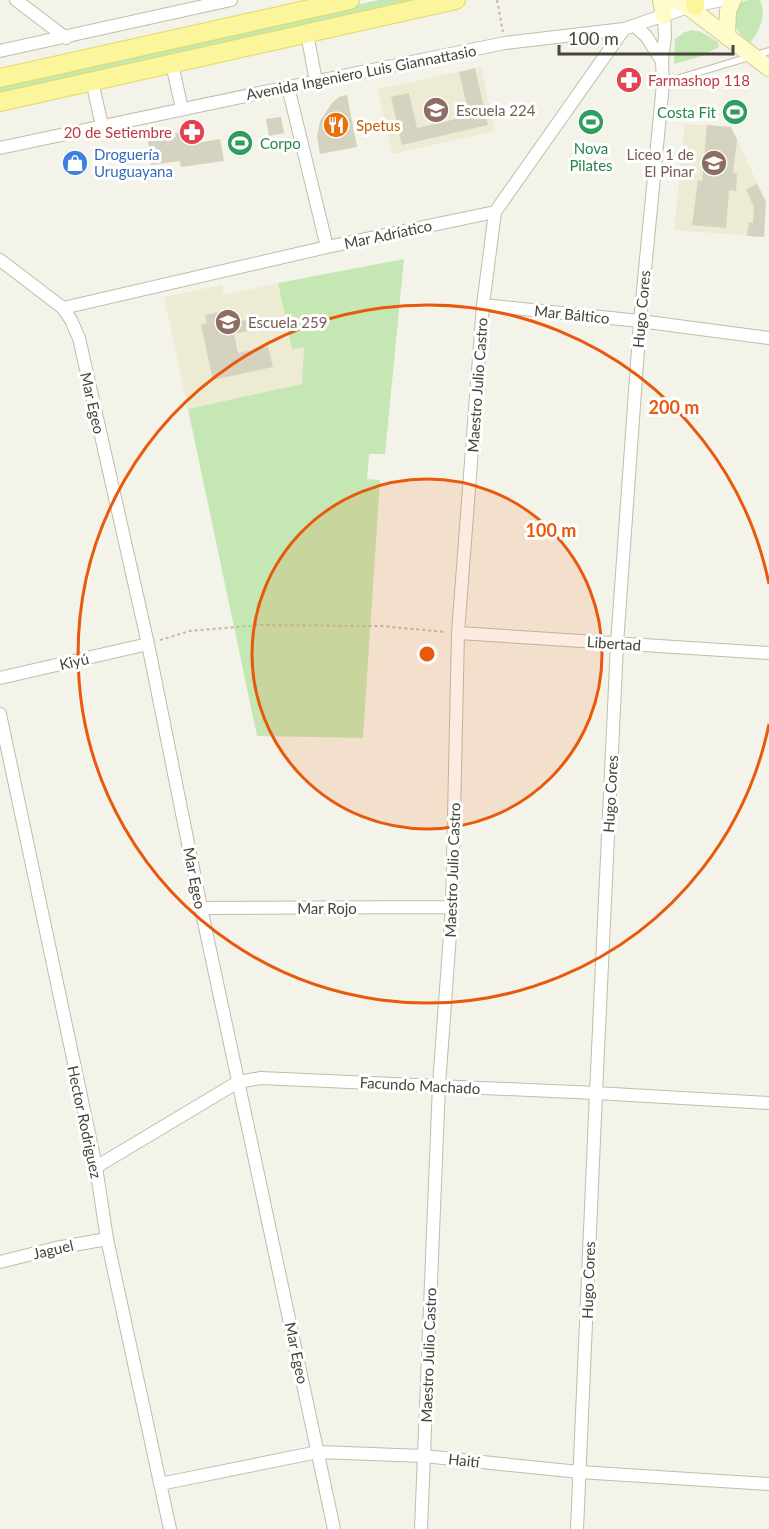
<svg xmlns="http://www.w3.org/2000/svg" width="769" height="1529" font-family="Lato,sans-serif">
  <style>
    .education { fill: #edebd3 }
    .green { fill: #c4e7b3 }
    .building { fill: #d5d2bf }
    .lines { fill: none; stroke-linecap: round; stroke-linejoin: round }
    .lane-casing { stroke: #bfbdac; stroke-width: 8 }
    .street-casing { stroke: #bfbdac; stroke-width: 14 }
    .secondary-casing { stroke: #cfce98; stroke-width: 18 }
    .primary-casing { stroke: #e0d86b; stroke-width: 20 }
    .path { stroke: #c1bc9d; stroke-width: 2; stroke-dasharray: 3 3; stroke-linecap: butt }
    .lane { stroke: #fff; stroke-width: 6 }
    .street { stroke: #fff; stroke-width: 12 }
    .secondary { stroke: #fdfcca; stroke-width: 16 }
    .primary { stroke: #fbf69b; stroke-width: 18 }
    .ring { fill: none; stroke: #e8590c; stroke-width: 3 }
    .labels { text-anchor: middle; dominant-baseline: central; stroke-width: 6; stroke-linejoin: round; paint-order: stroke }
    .street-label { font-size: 15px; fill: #474537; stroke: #fff }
    .health-label { font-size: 15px; fill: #be3a42; stroke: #fff; text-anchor: start }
    .education-label { font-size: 15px; fill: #785e54; stroke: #fff; text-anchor: start }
    .leisure-label { font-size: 15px; fill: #27864d; stroke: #fff; text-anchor: end }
    .food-label { font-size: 15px; fill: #c56008; stroke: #fff; text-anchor: start }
    .shop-label { font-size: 15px; fill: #366cbe; stroke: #fff; text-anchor: start }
    .centre { fill: #e8590c; stroke: #fff; stroke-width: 3 }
    .ring-label { font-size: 18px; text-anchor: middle; font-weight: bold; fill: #e8590c; stroke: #fff; stroke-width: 6; stroke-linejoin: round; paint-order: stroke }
  </style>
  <rect width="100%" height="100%" fill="#f4f3e9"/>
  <!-- education -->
  <path class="education" d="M481,67L495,131L392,154L378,89Z
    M685,124L731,127L766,202L764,237L674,230Z
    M278,283L292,348L304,346L302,384L188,409L164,297L222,285L224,295Z"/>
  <!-- green -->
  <path class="green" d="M379,0H430L0,95V84Z
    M748,0H760C767,14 760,31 750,43C736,32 735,27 733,10L739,3Z
    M692,30L701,32L718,42L719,47L699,57L674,64L675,39L685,32Z
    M404,259L385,454H369L367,479L380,480L363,738L257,736L188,409L302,384L304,347L292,349L278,283Z"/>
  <!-- building -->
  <path class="building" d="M475,68L488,125L402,145L391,97L409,93L417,128L469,116L459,72Z
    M347,95L357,147L320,154L317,136L320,121L332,103L339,97Z
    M281,117L284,133L269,136L266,119Z
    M707,125L731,127L737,140L733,173L737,174L736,191L729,190L726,228L692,225L698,180L702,181Z
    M195,130L197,143L220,139L224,161L181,167L180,161L151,165L148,141L176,137L175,133Z
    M757,184L766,202L764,237L747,236L749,222L753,223L754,207L746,190Z
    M228,310L231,323L255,318L257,329L234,334L238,353L268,347L273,367L213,380L201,325L207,323L205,315Z"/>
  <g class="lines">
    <!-- lane casing -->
    <g class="lane-casing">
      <path id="lane" d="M663,83L769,51"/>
    </g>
    <!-- street casing -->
    <g class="street-casing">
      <path id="street" d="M16,0L66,38
        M635,26L646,36L662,61
        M307,34L316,81
        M0,51L231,0
        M172,64L182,109
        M92,81L102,126
        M288,87L327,247
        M0,148L288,87L505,43L624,29L688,7L722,0
        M0,260L63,308L71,320L79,338L148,644L201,908L334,1529
        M483,305L640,321L769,338
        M63,308L327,247L495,212L624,29
        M458,633L769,653
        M0,678L148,644
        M0,714L96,1167L107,1239L170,1529
        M201,908L452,907
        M96,1167L238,1082L261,1078L596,1093L769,1103
        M0,1262L56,1248L107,1239
        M160,1484L318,1452L424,1456L579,1472L769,1484
        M421,1529L439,1085L452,907L458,633L483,305L495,212
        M577,1529L596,1093L617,644L640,321L663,84L662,61L665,36L664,16"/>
    </g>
    <!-- secondary casing -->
    <g class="secondary-casing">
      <path id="secondary" d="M661,0L664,16
        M674,0L683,3L769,68
        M727,37L728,11L733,0"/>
    </g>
    <!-- primary casing -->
    <g class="primary-casing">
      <path id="primary" d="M695,6V0
        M0,78L350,0
        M0,102L456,0"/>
    </g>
    <!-- path -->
    <path class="path" d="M497,0L503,32
      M160,640L190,631L260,625L380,626L446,632"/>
    <!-- lane -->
    <use href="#lane" class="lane"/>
    <!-- street -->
    <use href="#street" class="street"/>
    <!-- secondary -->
    <use href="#secondary" class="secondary"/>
    <!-- primary -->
    <use href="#primary" class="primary"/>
  </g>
  <!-- distance rings -->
  <circle cx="427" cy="654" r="175" fill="#e8590c" fill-opacity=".12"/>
  <g class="ring">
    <circle cx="427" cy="654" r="175"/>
    <path d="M769 724A349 349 0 1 1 769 584"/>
  </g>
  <!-- icons -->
  <defs>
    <g id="pharmacy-disc" transform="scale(1.35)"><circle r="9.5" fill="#e0444e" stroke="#fff"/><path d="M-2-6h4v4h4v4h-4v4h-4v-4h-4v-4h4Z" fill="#fff"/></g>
    <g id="school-disc" transform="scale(1.35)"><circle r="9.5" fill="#8d6e63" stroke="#fff"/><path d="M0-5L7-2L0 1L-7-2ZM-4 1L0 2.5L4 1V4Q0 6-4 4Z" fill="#fff"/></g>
    <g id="stadium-disc" transform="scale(1.35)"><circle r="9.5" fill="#2e9e5b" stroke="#fff"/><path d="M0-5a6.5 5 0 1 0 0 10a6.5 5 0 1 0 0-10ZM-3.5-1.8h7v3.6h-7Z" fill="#fff"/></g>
    <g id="restaurant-disc" transform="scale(1.35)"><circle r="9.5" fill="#e8710a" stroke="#fff"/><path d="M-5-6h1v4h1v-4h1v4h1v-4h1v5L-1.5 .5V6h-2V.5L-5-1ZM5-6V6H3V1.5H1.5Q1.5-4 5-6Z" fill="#fff"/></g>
    <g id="shop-disc" transform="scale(1.35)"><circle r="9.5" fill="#3f7fe0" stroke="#fff"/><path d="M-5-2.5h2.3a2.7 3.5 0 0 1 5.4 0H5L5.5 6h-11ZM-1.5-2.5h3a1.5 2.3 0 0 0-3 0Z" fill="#fff"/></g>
  </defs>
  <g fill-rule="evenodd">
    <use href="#pharmacy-disc" x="629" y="80"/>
    <use href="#school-disc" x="436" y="110"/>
    <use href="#stadium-disc" x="735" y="112"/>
    <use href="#stadium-disc" x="591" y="122"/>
    <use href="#restaurant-disc" x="336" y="125"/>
    <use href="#pharmacy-disc" x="192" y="132"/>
    <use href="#stadium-disc" x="240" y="143"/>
    <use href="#shop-disc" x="75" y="163"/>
    <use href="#school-disc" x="714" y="163"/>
    <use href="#school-disc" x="228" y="322"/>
  </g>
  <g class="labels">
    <!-- street labels -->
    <g class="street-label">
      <text transform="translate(361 72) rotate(-11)">Avenida Ingeniero Luis Giannattasio</text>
      <text transform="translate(388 234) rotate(-12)">Mar Adríatico</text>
      <text transform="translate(641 309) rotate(-85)">Hugo Cores</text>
      <text transform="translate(572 314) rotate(6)">Mar Báltico</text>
      <text transform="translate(477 385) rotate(-86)">Maestro Julio Castro</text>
      <text transform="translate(93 403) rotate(77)">Mar Egeo</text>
      <text transform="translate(614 643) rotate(4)">Libertad</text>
      <text transform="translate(74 661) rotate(-13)">Kiyú</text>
      <text transform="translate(610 794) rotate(-87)">Hugo Cores</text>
      <text transform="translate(452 870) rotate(-88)">Maestro Julio Castro</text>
      <text transform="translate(195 878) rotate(79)">Mar Egeo</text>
      <text x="327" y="908">Mar Rojo</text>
      <text transform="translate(420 1085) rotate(3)">Facundo Machado</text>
      <text transform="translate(85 1122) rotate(78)">Hector Rodriguez</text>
      <text transform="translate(53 1249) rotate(-13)">Jaguel</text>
      <text transform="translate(588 1280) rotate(-88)">Hugo Cores</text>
      <text transform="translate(297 1353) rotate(78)">Mar Egeo</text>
      <text transform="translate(428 1355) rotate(-88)">Maestro Julio Castro</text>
      <text transform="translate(464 1460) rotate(6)">Haití</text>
    </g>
    <!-- health labels -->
    <g class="health-label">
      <text x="648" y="80">Farmashop 118</text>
      <text x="172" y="132" text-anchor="end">20 de Setiembre</text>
    </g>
    <!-- education labels -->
    <g class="education-label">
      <text x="456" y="110">Escuela 224</text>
      <text x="694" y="154" text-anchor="end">Liceo 1 de<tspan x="694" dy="17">El Pinar</tspan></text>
      <text x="248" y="322">Escuela 259</text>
    </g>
    <!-- leisure labels -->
    <g class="leisure-label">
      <text x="716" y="112">Costa Fit</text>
      <text x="260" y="143" text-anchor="start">Corpo</text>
      <text x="591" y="148" text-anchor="middle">Nova<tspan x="591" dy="17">Pilates</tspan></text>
    </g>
    <!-- food labels -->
    <g class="food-label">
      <text x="356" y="125">Spetus</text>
    </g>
    <!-- shop labels -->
    <g class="shop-label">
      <text x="94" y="154">Droguería<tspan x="94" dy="17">Uruguayana</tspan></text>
    </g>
  </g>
  <circle cx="427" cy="654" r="9" class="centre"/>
  <g class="ring-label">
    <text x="674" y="414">200 m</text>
    <text x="551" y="537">100 m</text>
  </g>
  <!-- scale -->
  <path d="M559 45v9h174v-9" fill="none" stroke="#474537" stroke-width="3"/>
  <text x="568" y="45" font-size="18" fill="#474537" stroke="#ffffff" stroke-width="4.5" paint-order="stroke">100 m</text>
</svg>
